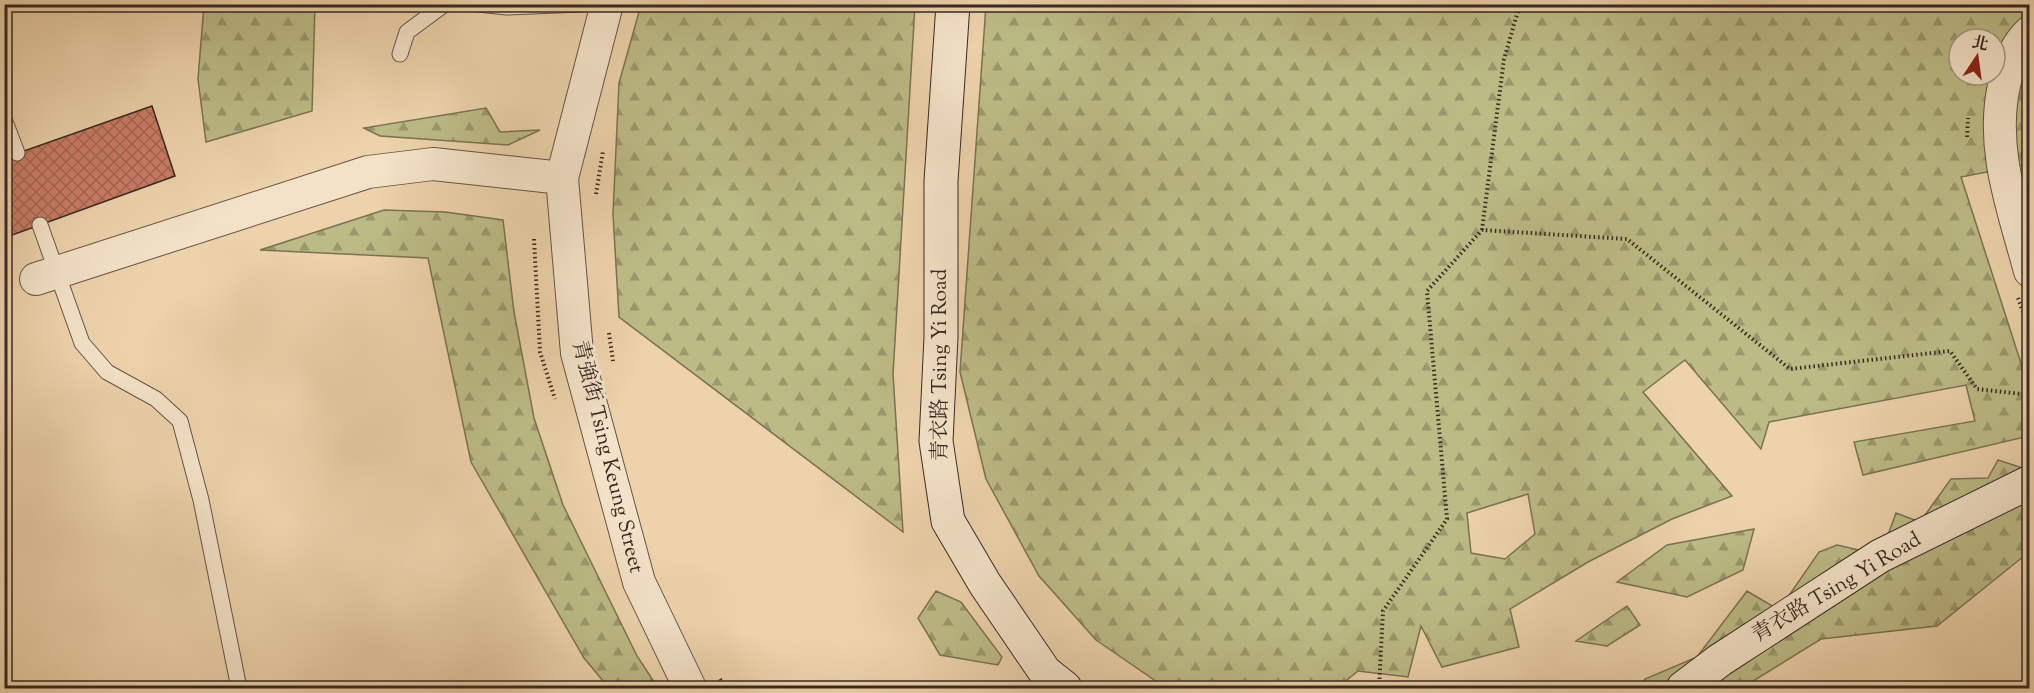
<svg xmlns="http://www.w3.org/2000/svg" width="2034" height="693" font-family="'Sorts Mill Goudy','Noto Serif TC',serif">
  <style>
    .forest { fill: url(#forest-firs); stroke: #7a7254; stroke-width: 1.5; fill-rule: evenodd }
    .building { fill: url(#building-cross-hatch); stroke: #372a23; stroke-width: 1.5 }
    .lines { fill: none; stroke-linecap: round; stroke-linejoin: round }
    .service-casing { stroke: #645445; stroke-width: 17 }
    .minor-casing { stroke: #645445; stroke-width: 34 }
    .secondary-casing { stroke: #372a23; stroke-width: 35 }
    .path { stroke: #372a23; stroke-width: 4; stroke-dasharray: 1.5 3; stroke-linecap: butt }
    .service { stroke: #f3e2c8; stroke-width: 15 }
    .minor { stroke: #f3e2c8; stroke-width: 32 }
    .secondary { stroke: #f3e2c8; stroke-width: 33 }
    .labels { text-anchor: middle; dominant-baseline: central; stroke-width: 6; stroke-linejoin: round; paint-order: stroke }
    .street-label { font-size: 21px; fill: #372a23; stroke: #f3e2c8 }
  </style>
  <defs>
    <pattern id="forest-firs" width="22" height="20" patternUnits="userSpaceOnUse" patternTransform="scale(1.5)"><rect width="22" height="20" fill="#bcbb86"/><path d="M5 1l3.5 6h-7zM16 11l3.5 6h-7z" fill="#9a986d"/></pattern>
    <pattern id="building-cross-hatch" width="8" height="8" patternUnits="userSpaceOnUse" patternTransform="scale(1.5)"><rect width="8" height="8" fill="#ca7c66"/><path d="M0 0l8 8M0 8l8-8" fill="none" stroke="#a56654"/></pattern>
  </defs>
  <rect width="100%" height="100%" fill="#edd2ab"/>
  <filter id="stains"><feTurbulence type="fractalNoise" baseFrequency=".00333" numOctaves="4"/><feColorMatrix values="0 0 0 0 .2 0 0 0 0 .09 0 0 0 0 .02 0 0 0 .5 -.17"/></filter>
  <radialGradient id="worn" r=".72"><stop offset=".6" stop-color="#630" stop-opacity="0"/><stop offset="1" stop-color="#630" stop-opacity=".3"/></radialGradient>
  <!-- forest -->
  <path class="forest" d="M204,5H315L312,111L206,142L198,79Z
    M641,5H915L893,374L903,532L619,317L613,214L619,83Z
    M986,5H2029V164L1961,177L2029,388V436L1863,475L1854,442L1975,421L1966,385L1769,422L1761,449L1685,360L1643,392L1732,496L1672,519L1588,562L1510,609L1519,647L1442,667L1421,626L1408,677L1358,671L1337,688H1166L1096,640L1039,576L986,479L960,372ZM1959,39H1995V75H1959ZM1528,494L1535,534L1505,559L1471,553L1467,513Z
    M486,108L500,132L540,130L508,145L380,136L364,128Z
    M384,210L445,212L503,220L514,312L534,418L563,505L637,656L658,688H609L584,658L471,462L428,258L260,250Z
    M1998,460L2029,470V552L1937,626L1821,639L1742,688H1639L1645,679L1697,657L1747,591L1779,610L1819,552L1837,545L1859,550L1885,543L1896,513L1920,522L1951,479L1988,478Z
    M1754,529L1743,570L1687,597L1617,582L1667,545Z
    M936,591L961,602L1002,657L998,665L940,655L918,618Z
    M1627,606L1640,625L1607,646L1576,641Z"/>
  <!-- building -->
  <path class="building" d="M152,106L175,176L4,238V158Z"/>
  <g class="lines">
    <!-- service casing -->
    <g class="service-casing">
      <path id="service" d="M478,4L507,7L581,4
        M400,54L407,32L445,4
        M4,119L17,153
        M40,225L82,343L107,372L156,399L180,421L201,500L239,688"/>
    </g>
    <!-- minor casing -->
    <g class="minor-casing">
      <path id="minor" d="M607,4L562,178L577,353L639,582L690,688
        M2030,32C2015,46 2010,62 2005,81C1989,146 2013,208 2030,271
        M36,279L368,172L433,164L562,178"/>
    </g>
    <!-- secondary casing -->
    <g class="secondary-casing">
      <path id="secondary" d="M953,4L941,181V337L936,441L948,521L985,584L1045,672L1065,688
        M1683,688L1720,660L1880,556L2030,482"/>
    </g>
    <!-- path -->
    <path class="path" d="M1967,137L1968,118
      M596,194L603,151
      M1482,230L1504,59L1520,4
      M534,239L540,352L555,399
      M2018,298L2030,332
      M609,333L613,361
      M720,679L726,688
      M1379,688L1383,611L1447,519L1427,291L1482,230L1627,239L1790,369L1950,351L1977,389L2030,395"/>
    <!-- service -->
    <use href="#service" class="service"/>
    <!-- minor -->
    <use href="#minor" class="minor"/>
    <!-- secondary -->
    <use href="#secondary" class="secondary"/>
  </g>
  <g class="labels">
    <!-- street labels -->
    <g class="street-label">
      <text transform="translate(941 365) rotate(-90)">青衣路 Tsing Yi Road</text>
      <text transform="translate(607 457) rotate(76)">青強街 Tsing Keung Street</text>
      <text transform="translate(1837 588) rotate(-31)">青衣路 Tsing Yi Road</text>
    </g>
  </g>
  <!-- margin -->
  <rect width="2034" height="693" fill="none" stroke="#edd2ab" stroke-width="24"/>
  <rect x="6" y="6" width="2022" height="681" fill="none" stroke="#372a23" stroke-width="3"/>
  <rect x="12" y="12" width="2010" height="669" fill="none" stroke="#372a23" stroke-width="1.5"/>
  <!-- north arrow -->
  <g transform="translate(1977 57) rotate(13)"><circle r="28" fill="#f3e2c8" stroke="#a89886" stroke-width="1.5"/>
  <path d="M0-4.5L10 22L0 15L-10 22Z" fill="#8f2418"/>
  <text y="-9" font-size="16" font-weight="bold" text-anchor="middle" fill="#372a23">北</text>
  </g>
  <rect width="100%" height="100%" filter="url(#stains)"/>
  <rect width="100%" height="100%" fill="url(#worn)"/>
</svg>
